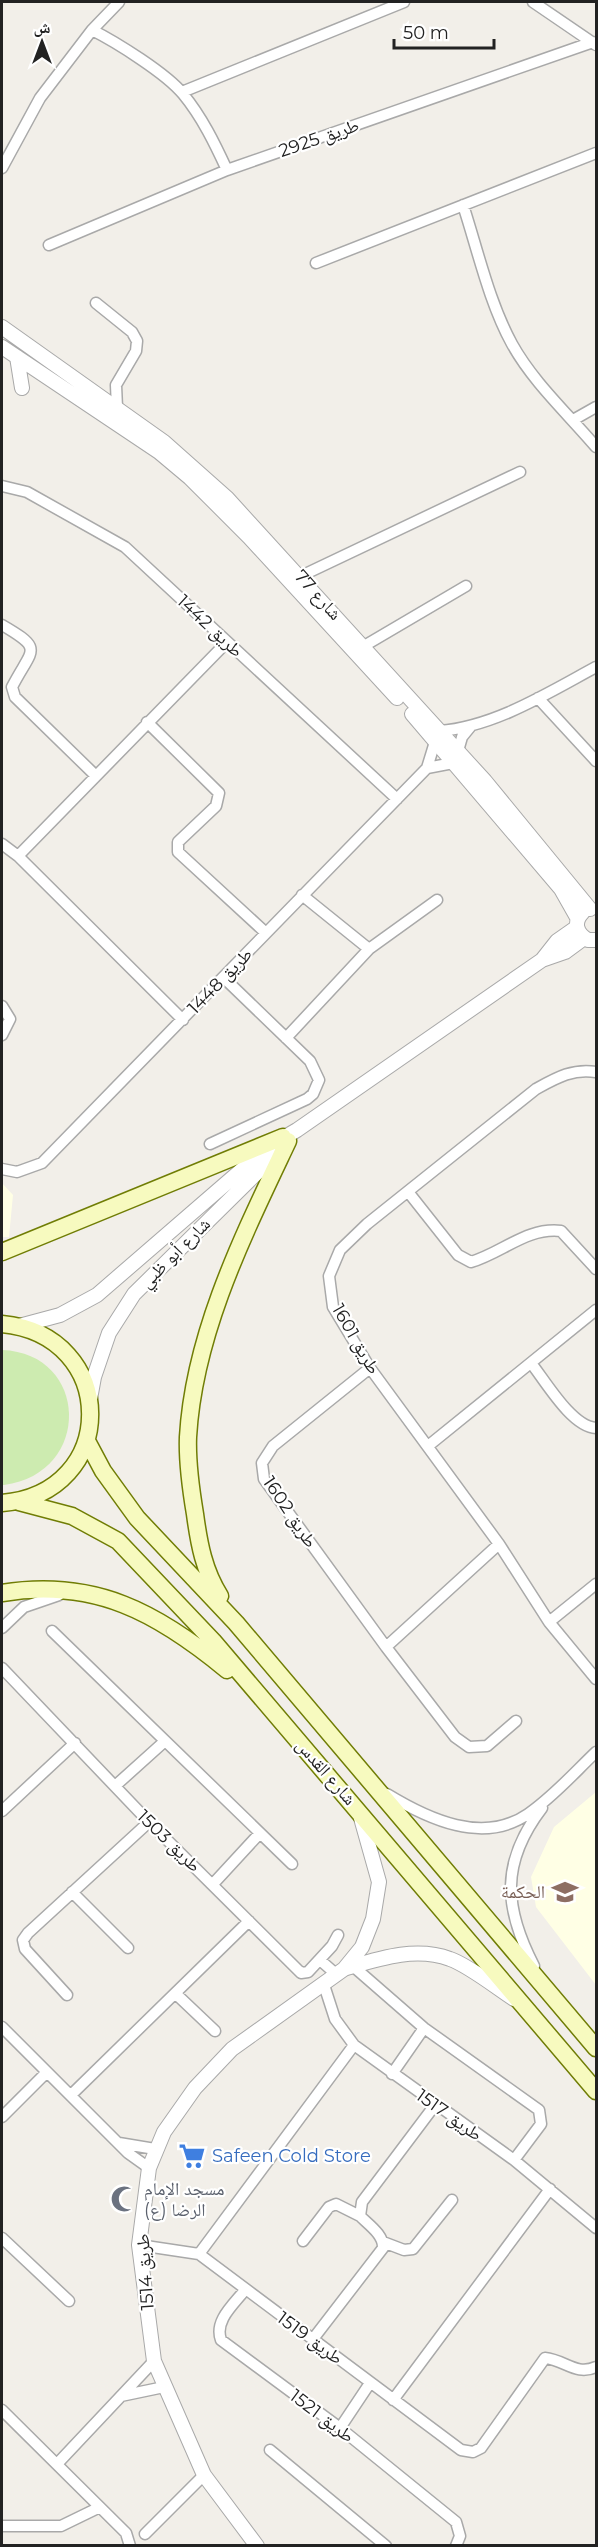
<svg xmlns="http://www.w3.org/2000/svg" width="598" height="2547" font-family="Montserrat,'Noto Naskh Arabic',sans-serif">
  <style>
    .education { fill: #ffffe5 }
    .grass { fill: #cdebb0 }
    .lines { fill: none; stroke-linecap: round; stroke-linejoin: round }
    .minor-casing { stroke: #a9a9a9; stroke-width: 13 }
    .tertiary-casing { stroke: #a9a9a9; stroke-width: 16 }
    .secondary-casing { stroke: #707d05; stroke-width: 19 }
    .minor { stroke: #fff; stroke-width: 10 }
    .tertiary { stroke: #fff; stroke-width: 14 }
    .secondary { stroke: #f7fabf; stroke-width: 16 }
    .labels { text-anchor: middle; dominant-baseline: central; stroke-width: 4.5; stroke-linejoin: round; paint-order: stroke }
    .street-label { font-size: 18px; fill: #222; stroke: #fff }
    .education-label { font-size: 18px; fill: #785e54; stroke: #fff; text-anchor: end }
    .shop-label { font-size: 18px; fill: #366cbe; stroke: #fff; text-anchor: start }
    .worship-label { font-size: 18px; fill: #5b616d; stroke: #fff; text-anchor: start }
  </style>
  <rect width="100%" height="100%" fill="#f2efe9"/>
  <!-- education -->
  <path class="education" d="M2,1183L13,1195L9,1237H2Z
    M596,1792V1985L536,1907L531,1877L554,1827Z"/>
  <!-- grass -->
  <path class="grass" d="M2,1350C89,1353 93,1473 4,1485H2Z"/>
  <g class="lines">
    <!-- minor casing -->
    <g class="minor-casing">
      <path id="minor" d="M533,2L596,45
        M92,30C116,42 167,74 183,94C202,117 215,144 227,170
        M182,92L404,2
        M2,168L40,98L92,30L119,2
        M463,205C478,251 489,302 512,344C533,382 568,414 596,447
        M49,245L227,170L593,42
        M316,263L596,153
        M96,303L132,332L137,341L136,351L116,385L117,408
        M573,420L596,407
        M2,486L27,492L125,547L397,799
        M301,576L520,472
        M2,625C45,650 32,648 12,687L15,697L96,776
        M364,646L466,586
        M538,698L596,761
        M147,722L219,793L216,806L178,842V852L266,933
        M439,731C494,727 548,693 596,667
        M435,742L427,768L453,763
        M458,751L462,737L471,726
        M2,844L18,856L183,1020
        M18,856L227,642
        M302,895L369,949
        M2,1006L10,1019L2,1035
        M286,1038L369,949L437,900
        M596,1072C573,1068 556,1078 536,1089L367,1224L340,1250L329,1276L333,1307L370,1368L499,1544L549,1622L596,1679
        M210,1144L307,1099L313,1094L319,1080L310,1061L224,978
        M2,1169L17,1172L42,1163L427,768
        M409,1193L458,1255L471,1262C502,1253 527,1227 561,1231L596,1269
        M531,1363C546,1382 572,1427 596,1428
        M370,1368L273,1446L262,1463L264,1479L386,1647L455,1737L469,1747L487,1746L516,1721
        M428,1446L596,1310
        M549,1622L596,1584
        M2,1628L24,1607L59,1595
        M52,1631L292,1864
        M386,1647L499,1544
        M2,1668L149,1822L301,1973L308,1972L332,1946L338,1935
        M115,1786L165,1741
        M387,1794C428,1819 483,1845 528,1814C553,1797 575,1772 596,1752
        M2,1811L75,1743
        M213,1884L260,1833
        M72,1892L128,1948
        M320,1960L337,1975
        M534,1966C504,1908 500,1863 542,1808
        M354,1967L424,2028L539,2110L541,2124L514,2160
        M324,1985L335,2019L354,2045L514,2160L596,2228
        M176,1994L215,2031
        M67,1995L25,1949L23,1940L28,1933L149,1822
        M2,2027L128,2153L149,2168
        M392,2074L424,2028
        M71,2095L249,1921
        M2,2117L47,2072
        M119,2143L155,2149
        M2,2238L69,2301
        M303,2241L329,2207L336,2204L360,2216
        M383,2242L404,2250L413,2249L452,2200
        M139,2245L199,2254L461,2450L473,2452L481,2448L545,2358C565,2360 576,2376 596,2367
        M199,2254L354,2045
        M245,2290C233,2305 214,2321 221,2340L340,2428L456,2522L460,2536L456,2546
        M313,2339L383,2248C384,2235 369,2225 360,2216L362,2202L435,2105
        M121,2396L164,2387
        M393,2400L550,2189
        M2,2410L126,2533L130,2546
        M340,2428L370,2383
        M270,2450L386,2546
        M57,2464L154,2361
        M2,2526H61L98,2508
        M145,2534L204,2475"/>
    </g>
    <!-- tertiary casing -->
    <g class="tertiary-casing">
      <path id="tertiary" d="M2,327L164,442L227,498L485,781L590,909
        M2,347L159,452L190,478L249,537L397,698
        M17,357L22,388
        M412,714L561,889L578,919
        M583,912C573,922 576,933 588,940H596
        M542,960L557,941L577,927
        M19,1326L60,1315L97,1295L268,1147L297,1130L542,960L565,952L584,938
        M90,1399L94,1377L109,1333L134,1294L281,1149
        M344,1969C378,1959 415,1946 450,1959C468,1965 497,1988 514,1999
        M257,2546L204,2475L154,2361L139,2245L149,2168L164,2132L195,2088L232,2049L344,1969L362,1947L373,1919L379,1882L361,1818"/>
    </g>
    <!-- secondary casing -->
    <g class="secondary-casing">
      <path id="secondary" d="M2,1252L283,1137
        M2,1324C119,1335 120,1493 2,1503
        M87,1441L103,1471L137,1518L236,1623L596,2048
        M19,1502L72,1516L118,1541L213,1641L596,2091
        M2,1593C95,1578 158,1613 227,1670
        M220,1596C204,1571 199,1544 195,1514C191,1490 187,1462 188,1437C194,1333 244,1234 288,1141"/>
    </g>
    <!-- minor -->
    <use href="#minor" class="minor"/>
    <!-- tertiary -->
    <use href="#tertiary" class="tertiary"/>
    <!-- secondary -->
    <use href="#secondary" class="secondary"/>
  </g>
  <!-- icons -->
  <defs>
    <g id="school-bare" transform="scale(2.07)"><path d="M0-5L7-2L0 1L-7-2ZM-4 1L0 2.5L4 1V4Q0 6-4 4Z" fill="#8d6e63" stroke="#fff" stroke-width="2.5" paint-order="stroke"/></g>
    <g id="supermarket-bare" transform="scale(2.07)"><path d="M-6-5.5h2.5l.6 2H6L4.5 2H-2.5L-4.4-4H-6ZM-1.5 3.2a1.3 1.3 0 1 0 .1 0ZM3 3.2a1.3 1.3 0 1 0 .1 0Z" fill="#3f7fe0" stroke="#fff" stroke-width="2.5" paint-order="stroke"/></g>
    <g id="mosque-bare" transform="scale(2.07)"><path d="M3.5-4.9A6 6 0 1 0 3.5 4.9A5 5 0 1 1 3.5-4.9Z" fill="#6b7280" stroke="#fff" stroke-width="2.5" paint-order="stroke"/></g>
  </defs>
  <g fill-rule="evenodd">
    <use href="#school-bare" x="565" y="1892"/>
    <use href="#supermarket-bare" x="192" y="2156"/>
    <use href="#mosque-bare" x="124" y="2199"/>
  </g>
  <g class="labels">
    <!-- street labels -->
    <g class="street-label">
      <text transform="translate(319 138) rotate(-19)">طريق 2925</text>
      <text transform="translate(318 595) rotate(48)">شارع 77</text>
      <text transform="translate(210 626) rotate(43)">طريق 1442</text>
      <text transform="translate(220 981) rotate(-46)">طريق 1448</text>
      <text transform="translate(175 1253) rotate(-45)">شارع أبو ظبي</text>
      <text transform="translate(356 1339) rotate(60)">طريق 1601</text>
      <text transform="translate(290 1512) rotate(56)">طريق 1602</text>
      <text transform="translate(326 1772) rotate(49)">شارع القدس</text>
      <text transform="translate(169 1841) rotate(44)">طريق 1503</text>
      <text transform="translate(449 2115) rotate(35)">طريق 1517</text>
      <text transform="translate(145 2272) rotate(-94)">طريق 1514</text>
      <text transform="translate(310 2338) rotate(36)">طريق 1519</text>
      <text transform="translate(322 2416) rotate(37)">طريق 1521</text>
    </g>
    <!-- education labels -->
    <g class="education-label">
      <text x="545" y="1892">الحكمة</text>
    </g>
    <!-- shop labels -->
    <g class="shop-label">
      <text x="212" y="2156">Safeen Cold Store</text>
    </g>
    <!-- worship labels -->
    <g class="worship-label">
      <text x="144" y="2189">مسجد الإمام<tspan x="144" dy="21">الرضا (ع)</tspan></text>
    </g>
  </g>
  <!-- border -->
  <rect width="598" height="2547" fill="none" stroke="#222222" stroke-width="6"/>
  <!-- north arrow -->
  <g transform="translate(42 42)" stroke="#ffffff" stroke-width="4.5" paint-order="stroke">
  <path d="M0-4.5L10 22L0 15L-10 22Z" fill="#222222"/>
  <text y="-9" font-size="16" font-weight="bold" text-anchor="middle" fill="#222222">ش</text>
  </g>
  <!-- scale -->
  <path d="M394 39v9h100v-9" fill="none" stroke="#222222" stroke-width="3"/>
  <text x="403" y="39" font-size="18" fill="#222222" stroke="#ffffff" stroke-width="4.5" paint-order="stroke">50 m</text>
</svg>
